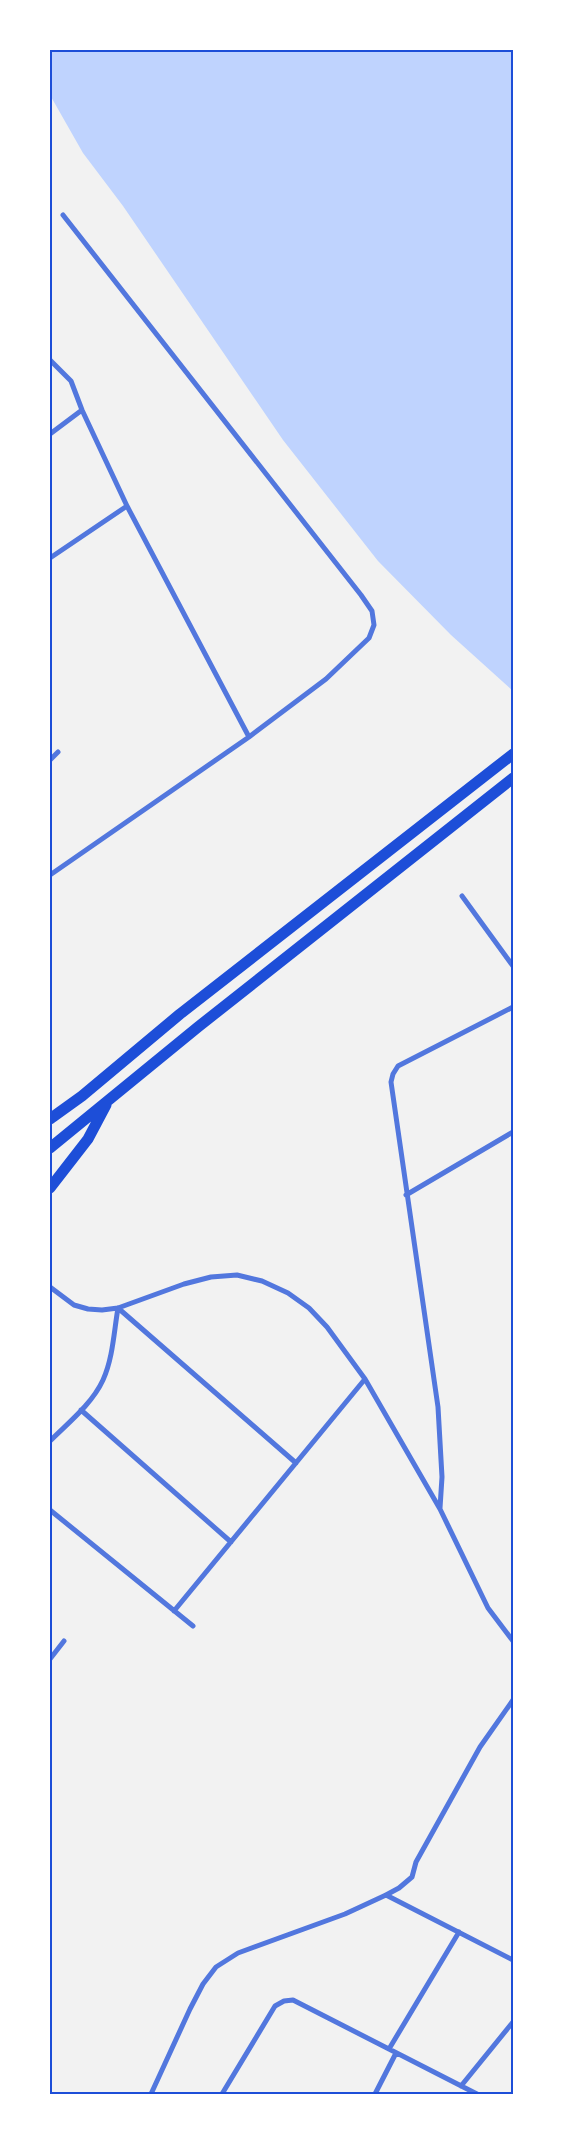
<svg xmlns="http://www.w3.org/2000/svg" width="563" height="2144" font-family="Ubuntu,sans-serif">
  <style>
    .water { fill: #bfd3fe }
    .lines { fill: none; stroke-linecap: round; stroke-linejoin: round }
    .minor { stroke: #5277de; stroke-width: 5 }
    .trunk { stroke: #1d4ed8; stroke-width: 11 }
    .neatline { fill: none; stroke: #1d4ed8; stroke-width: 2 }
  </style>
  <rect width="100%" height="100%" fill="#f2f2f2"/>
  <!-- water -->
  <path class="water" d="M50,50H513V691L451,635L378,561L283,440L123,206L83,153L50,95Z"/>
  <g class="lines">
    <!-- minor -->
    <path class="minor" d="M50,360L71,381L82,410L127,506L249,737
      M50,434L82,410
      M50,558L127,506
      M50,760L58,752
      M50,875L249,737L326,679L369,638L374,625L372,611L361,595L63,215
      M462,896L513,966
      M406,1195L513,1132
      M50,1287L74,1305L88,1309L102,1310L118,1308L184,1284L211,1277L237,1275L262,1281L288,1293L309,1308L327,1327L365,1379L440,1509L488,1608L513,1641
      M118,1308L296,1463
      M81,1410L231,1542
      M50,1441C68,1423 92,1404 103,1380C113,1358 114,1331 118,1308
      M440,1508L442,1477L438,1407L391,1082L393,1074L398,1066L513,1007
      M50,1510L193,1626
      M174,1611L365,1379
      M50,1659L64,1641
      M386,1895L513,1960
      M389,2049L459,1932
      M461,2086L513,2022
      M151,2094L190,2009L203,1984L216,1967L238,1953L345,1914L386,1895L399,1888L412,1877L416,1862L480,1747L513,1700
      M222,2094L275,2006L284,2001L293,2000L477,2094
      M375,2094L396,2053"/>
    <!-- trunk -->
    <path class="trunk" d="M50,1119L82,1096L180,1014L513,754
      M50,1148L198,1027L513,778
      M50,1188L88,1139L106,1105"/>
  </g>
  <!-- border -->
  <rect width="563" height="2144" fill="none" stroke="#ffffff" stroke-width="102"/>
  <rect x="51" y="51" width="461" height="2042" class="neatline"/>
</svg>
